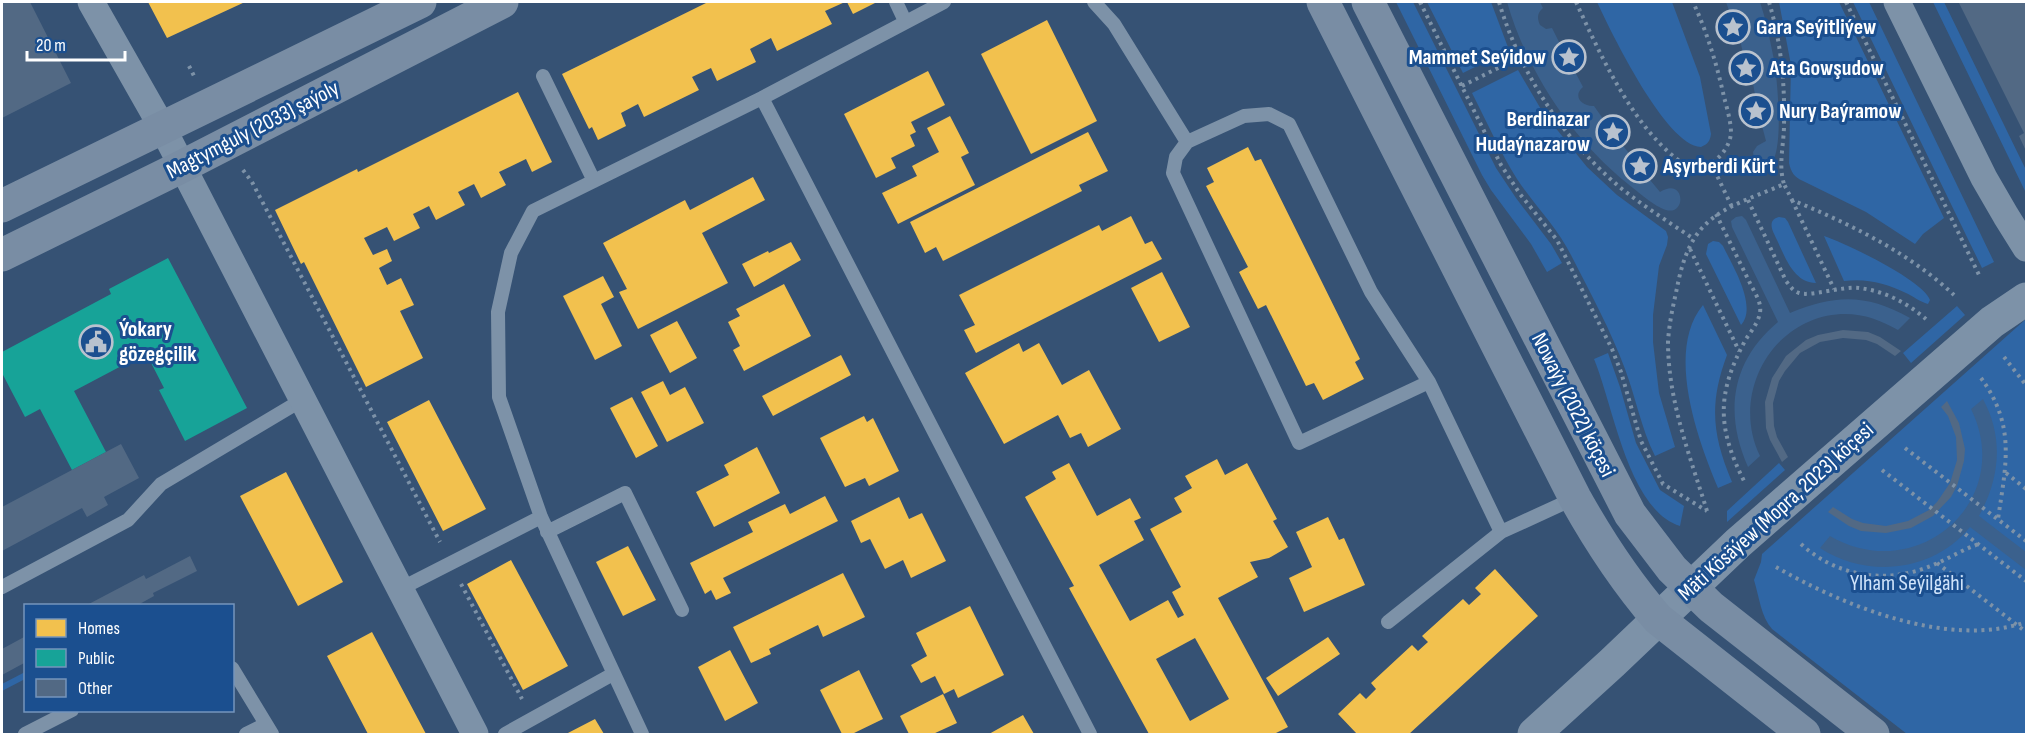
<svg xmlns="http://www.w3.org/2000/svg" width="2028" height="736" font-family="'Sofia Sans Condensed',sans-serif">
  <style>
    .green { fill: #2f66a5 }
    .water { fill: #3b618d }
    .homes { fill: #f2c14e; fill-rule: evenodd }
    .public { fill: #17a398 }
    .building { fill: #526984 }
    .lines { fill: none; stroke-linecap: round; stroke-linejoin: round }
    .path { stroke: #7d92a8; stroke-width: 4; stroke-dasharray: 3 4.5; stroke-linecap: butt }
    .service { stroke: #7d92a8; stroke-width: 14 }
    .minor { stroke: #7d92a8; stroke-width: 27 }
    .tertiary { stroke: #7d92a8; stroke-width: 33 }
    .secondary { stroke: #798da4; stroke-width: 33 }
    .labels { text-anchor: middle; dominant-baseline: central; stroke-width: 6; stroke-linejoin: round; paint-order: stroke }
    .poi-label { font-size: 22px; font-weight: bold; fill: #fff; stroke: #1b4f8f; text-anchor: start }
    .street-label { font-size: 22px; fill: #fff; stroke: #1b4f8f }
    .park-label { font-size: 22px; fill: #cfe3fa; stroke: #1b4f8f }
  </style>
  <rect width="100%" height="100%" fill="#365274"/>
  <!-- green -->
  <path class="green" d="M1396,2H1413L1496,168L1516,198L1551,244L1562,263L1547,272L1531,244L1491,190L1482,175Z
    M1427,2H1491L1509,50L1463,73Z
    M1597,2H1672L1700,77L1711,134C1710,141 1708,144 1701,147C1666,146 1611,32 1597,2Z
    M1779,2H1839L1944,218L1923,234L1915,244L1866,212L1803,181C1794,177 1791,172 1789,163L1791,65Z
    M1853,2H1869L1994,262L1982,268Z
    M1933,2H1944L2026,170V193Z
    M1518,70L1542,111L1587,167L1617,195L1666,231L1668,237L1667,245L1659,266L1653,315V342L1659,393L1675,447L1655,456C1641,428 1636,398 1625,369C1611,331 1591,294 1572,257C1558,228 1535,206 1517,179C1500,152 1487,122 1472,93Z
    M1779,217L1785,218L1788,222L1816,283C1794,283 1785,257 1777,240C1775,235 1770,228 1772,222C1774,218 1776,218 1779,217Z
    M1824,236C1845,243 1923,280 1930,300L1928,304C1920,302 1913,296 1906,293C1886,283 1866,278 1844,281Z
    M1713,241L1719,242L1723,246C1732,265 1758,306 1741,325L1706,254L1708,244Z
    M1703,305L1727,355C1709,403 1712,435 1732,482L1718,488C1698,440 1665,351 1703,305Z
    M1957,306L1965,315L1911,363L1903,353Z
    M2026,319V734H1907L1772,629C1761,617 1759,596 1754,580L1761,562L1762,554Z
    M1608,353L1620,387L1636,443L1660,490L1684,506L1680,526C1628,510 1613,404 1594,359Z
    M1779,463L1785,470L1727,522V511Z
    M25,672V679L2,691V684Z"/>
  <!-- water -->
  <path class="water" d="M1507,2H1540L1543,8C1537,13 1537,18 1540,25L1546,29L1552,28L1562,48C1551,58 1561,69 1573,68L1583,87C1572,96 1582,107 1594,106L1606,123L1602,132L1604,139L1611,143L1619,141L1633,158L1629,167L1632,174L1638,177L1646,175L1660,192C1685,176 1687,216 1666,210C1655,207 1637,191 1628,184C1571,138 1527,71 1507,2Z
    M1726,2H1760C1766,20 1770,40 1774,60C1777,76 1786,162 1767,166C1757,167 1754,160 1753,152L1757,146L1766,141L1761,122C1768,116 1769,112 1765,103L1756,100L1752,78C1760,69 1758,57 1744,57L1739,36L1743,33L1744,26L1741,19L1731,16Z
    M1742,216L1746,220L1790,313C1836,294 1867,294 1910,318L1898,330C1881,320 1862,313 1841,314C1772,318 1730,394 1760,456L1748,467C1724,413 1731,361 1778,322L1732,227L1731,221L1736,217Z
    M1983,399C2004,438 2000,478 1979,516L2026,552V570L1970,527C1934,572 1867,579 1820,548L1830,536C1918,587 2016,500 1971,409Z"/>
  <!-- homes -->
  <path class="homes" d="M148,2H245L167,38Z
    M708,2H845L825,11L832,24L777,51L771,38L750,49L756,62L717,81L711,68L692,77L699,90L644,117L638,104L621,113L626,126L598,140L592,127L589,129L562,74Z
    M847,2H877L853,14Z
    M1047,20L1097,121L1031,154L981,54Z
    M928,71L945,105L911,122L916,132L910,135L915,146L891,158L896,168L876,178L844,114Z
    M518,92L552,162L532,172L526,159L499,172L506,185L481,198L474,184L458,192L465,205L436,220L429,206L413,214L420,228L394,241L387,227L364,238L373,255L387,249L392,261L379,268L387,285L401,278L414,305L400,311L423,358L366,387L304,262L301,264L275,210L357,169L358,172Z
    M950,116L969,153L961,157L975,185L898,224L882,193L917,176L912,166L939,152L927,128Z
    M1088,132L1108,171L1079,185L1082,191L943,261L936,247L925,253L910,222Z
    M1248,147L1255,161L1261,159L1360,359L1355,362L1364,379L1323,400L1314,383L1306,386L1266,305L1258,309L1239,272L1248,267L1206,186L1214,182L1207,168Z
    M753,177L765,200L702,233L728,283L638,329L619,292L627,289L603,243L685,200L690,210Z
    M1131,216L1145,244L1152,241L1162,259L976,353L964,330L975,325L959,295L1099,225L1102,231Z
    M791,242L801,260L754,287L742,264L768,251L769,253Z
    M1162,272L1190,327L1159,342L1131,288Z
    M603,276L614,297L601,304L622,346L595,360L563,296Z
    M784,284L811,336L744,371L733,350L740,346L728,322L740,316L736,309Z
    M677,321L697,358L670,373L650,335Z
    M1019,343L1023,352L1039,343L1062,385L1089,370L1121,429L1088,447L1081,433L1070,438L1058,415L1004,444L965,373Z
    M841,355L851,375L773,416L762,396Z
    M663,381L670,395L685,387L704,423L667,442L641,392Z
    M632,397L658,446L636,458L610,408Z
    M429,400L486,509L443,531L387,422Z
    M864,416L867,422L873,418L899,471L869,486L865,478L845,487L820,438Z
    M757,447L780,493L714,527L696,492L729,475L724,465Z
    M1217,459L1225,475L1247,463L1277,519L1273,521L1288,547L1269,558L1250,562L1258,577L1218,598L1288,727L1274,734H1149L1069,588L1074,586L1025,497L1056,479L1052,472L1069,463L1097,516L1130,498L1141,518L1134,521L1144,540L1099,565L1130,621L1168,600L1178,618L1184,615L1172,592L1181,587L1150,529L1182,512L1174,498L1192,488L1185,476ZM1195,638L1229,699L1190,721L1156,659Z
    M286,472L343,582L298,606L240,496Z
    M825,496L838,521L723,578L731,593L716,600L711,590L705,594L690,563L753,532L748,522L785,504L790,514Z
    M899,497L909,519L922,513L946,561L911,578L903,560L885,569L870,539L861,543L851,521Z
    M1328,517L1339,540L1344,538L1365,585L1304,612L1289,578L1312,567L1296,532Z
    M628,546L656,600L623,616L596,562Z
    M511,560L568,666L523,690L467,584Z
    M1495,569L1538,616L1409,734H1357L1338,714L1360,693L1366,699L1376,689L1371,683L1412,645L1418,651L1428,642L1422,636L1463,599L1469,605L1481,594L1475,588Z
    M843,573L865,617L823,637L818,625L769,649L771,654L751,663L733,627Z
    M970,606L1004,675L958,698L954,689L944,694L935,676L921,683L911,665L927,656L916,633Z
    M372,632L426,734H368L327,656Z
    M1328,637L1340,654L1278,696L1266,678Z
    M730,650L758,703L725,721L698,667Z
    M859,670L883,719L852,734H842L820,690Z
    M943,694L957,723L933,734H909L900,716Z
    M1023,715L1034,734H989Z
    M595,719L604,734H566Z"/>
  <!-- public -->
  <path class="public" d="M168,258L247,408L185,441L159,390L164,388L146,353L74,391L106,452L72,470L40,409L25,417L2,373V352L111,294L109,289Z"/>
  <!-- building -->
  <path class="building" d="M2,2H30L71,83L2,118Z
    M1962,2H2025L2026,4V151L2019,136L2024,133L1959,3Z
    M1843,330L1868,332L1880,337L1901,351L1895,356L1877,344L1866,340L1843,338L1820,342L1800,353L1785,371L1779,381L1773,403L1774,426L1777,437L1788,457L1782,462L1770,440L1766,428L1765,402L1772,378L1786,356L1806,340L1818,335Z
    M1947,401L1959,423L1965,449L1964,461L1957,486L1951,497L1933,516L1911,528L1886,533L1861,531L1849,526L1828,512L1833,507L1852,519L1863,523L1886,526L1908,521L1929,510L1937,502L1950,483L1957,460L1956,437L1948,416L1941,407Z
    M121,444L139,478L104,497L108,505L87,517L82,508L2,551V507Z
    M190,556L197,571L153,593L154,596L136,606H85L144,575L146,579Z
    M26,636V662L2,675V649Z"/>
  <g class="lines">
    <!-- path -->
    <path class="path" d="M1420,2L1501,165L1520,194L1557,240L1612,349L1621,372L1641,441L1663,484L1707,511
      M1499,2C1520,73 1564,141 1622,189C1645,207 1670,223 1694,239
      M1576,2C1599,52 1632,125 1677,159C1686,166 1696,166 1707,164C1719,161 1730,146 1731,133C1731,122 1727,108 1724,97C1717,65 1707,32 1693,2
      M1769,2C1781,42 1785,83 1784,125C1784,144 1778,165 1784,184
      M1846,2L1980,277
      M189,66L194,76
      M1462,86L1520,57
      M1711,163L1732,207
      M243,170L252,182L440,542
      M1748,200L1786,281C1790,286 1793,291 1799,293C1810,297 1842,286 1859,288C1885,291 1907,303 1926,319
      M1792,200L1834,289
      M1716,214C1727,236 1738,259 1749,281C1752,288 1759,298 1760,306C1762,318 1752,330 1746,339C1716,394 1717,428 1745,483
      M1690,249L1739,351
      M2004,357L2026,385
      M1981,378C2016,426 2006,464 1998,519
      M1905,448L2026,541
      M1882,470L2026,581
      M2006,473L2026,489
      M1707,511C1690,456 1668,401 1668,342C1669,324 1673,306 1677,288C1681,267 1688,242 1704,226C1724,205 1758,196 1784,184L1792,200C1850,224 1908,252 1954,295
      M1801,544C1836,576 1884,584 1928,567C1945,561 1961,550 1979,544
      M1937,563L2026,632
      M1776,567C1844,606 1949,649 2026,622
      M461,584L522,699"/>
    <!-- service -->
    <path class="service" d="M896,2L905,21
      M1094,2L1114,24L1187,142
      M543,76L594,181
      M762,98L1090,734
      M1429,382L1299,443L1173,173L1176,157L1187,142L1244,116L1269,114L1289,124L1371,292L1429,382L1501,532
      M547,532L625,493L682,610
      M2,587L128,520L161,484L302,400
      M400,589L541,517
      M1388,622L1501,532L1575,498
      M232,668L272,734
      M25,734L72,710
      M246,734L266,724
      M505,734L613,674
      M642,734L541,517L499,397L498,312L511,253L533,211L762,98L944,2"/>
    <!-- minor -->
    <path class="minor" d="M91,2L162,127L475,734
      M1897,2L1984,178L2006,216L2026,248"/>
    <!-- tertiary -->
    <path class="tertiary" d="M1534,734L1612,663L1738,543L1992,322L2026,299"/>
    <!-- secondary -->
    <path class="secondary" d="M1323,2L1575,498C1599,541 1626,582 1658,619L1804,734
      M1368,2L1630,514L1672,569L1711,607L1873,734
      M2,206L420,2
      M2,255L181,167L502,2"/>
  </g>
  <!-- icons -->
  <defs>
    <g id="sight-ring" transform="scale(1.725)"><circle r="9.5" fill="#1b4f8f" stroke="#b9c2ce" stroke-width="1.5"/><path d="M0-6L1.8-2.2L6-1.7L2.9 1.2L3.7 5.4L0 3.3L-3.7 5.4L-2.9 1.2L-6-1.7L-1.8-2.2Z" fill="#b9c2ce"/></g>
    <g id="civic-ring" transform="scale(1.725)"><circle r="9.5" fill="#1b4f8f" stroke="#b9c2ce" stroke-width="1.5"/><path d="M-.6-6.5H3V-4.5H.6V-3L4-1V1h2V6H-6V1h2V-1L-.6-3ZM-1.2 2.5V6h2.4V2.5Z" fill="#b9c2ce"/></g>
  </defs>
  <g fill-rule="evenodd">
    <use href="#sight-ring" x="1733" y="27"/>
    <use href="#sight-ring" x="1569" y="57"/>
    <use href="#sight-ring" x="1746" y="68"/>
    <use href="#sight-ring" x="1756" y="111"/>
    <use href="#sight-ring" x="1613" y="132"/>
    <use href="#sight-ring" x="1640" y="166"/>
    <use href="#civic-ring" x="96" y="342"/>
  </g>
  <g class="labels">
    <!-- poi labels -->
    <g class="poi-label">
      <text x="1756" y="27">Gara Seýitliýew</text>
      <text x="1546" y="57" text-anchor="end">Mammet Seýidow</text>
      <text x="1769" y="68">Ata Gowşudow</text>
      <text x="1779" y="111">Nury Baýramow</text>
      <text x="1590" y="119" text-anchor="end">Berdinazar<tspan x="1590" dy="25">Hudaýnazarow</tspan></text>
      <text x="1663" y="166">Aşyrberdi Kürt</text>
      <text x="119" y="329">Ýokary<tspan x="119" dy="25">gözegçilik</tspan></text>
    </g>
    <!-- street labels -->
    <g class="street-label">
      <text transform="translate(253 130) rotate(-27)">Magtymguly (2033) şaýoly</text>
      <text transform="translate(1573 405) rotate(63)">Nowaýy (2022) köçesi</text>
      <text transform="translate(1776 512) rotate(-42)">Mäti Kösäýew (Mopra, 2023) köçesi</text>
    </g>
    <!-- park labels -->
    <g class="park-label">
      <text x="1907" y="583">Ylham Seýilgähi</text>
    </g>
  </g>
  <!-- border -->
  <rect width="2028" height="736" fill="none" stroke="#ffffff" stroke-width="6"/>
  <!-- legend -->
  <rect x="24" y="604" width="210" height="108" fill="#1b4f8f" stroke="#7695bc" stroke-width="1.5"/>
  <rect x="36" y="619" width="30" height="18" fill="#f2c14e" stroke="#7695bc" stroke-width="1.5"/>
  <text x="78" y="634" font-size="18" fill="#ffffff">Homes</text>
  <rect x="36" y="649" width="30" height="18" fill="#17a398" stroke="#7695bc" stroke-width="1.5"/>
  <text x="78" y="664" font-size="18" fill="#ffffff">Public</text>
  <rect x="36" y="679" width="30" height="18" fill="#526984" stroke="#7695bc" stroke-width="1.5"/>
  <text x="78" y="694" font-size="18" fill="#ffffff">Other</text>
  <!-- scale -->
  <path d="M27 51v9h98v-9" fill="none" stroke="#ffffff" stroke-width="3"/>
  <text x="36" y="51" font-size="18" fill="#ffffff" stroke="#1b4f8f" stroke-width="4.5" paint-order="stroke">20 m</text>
</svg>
